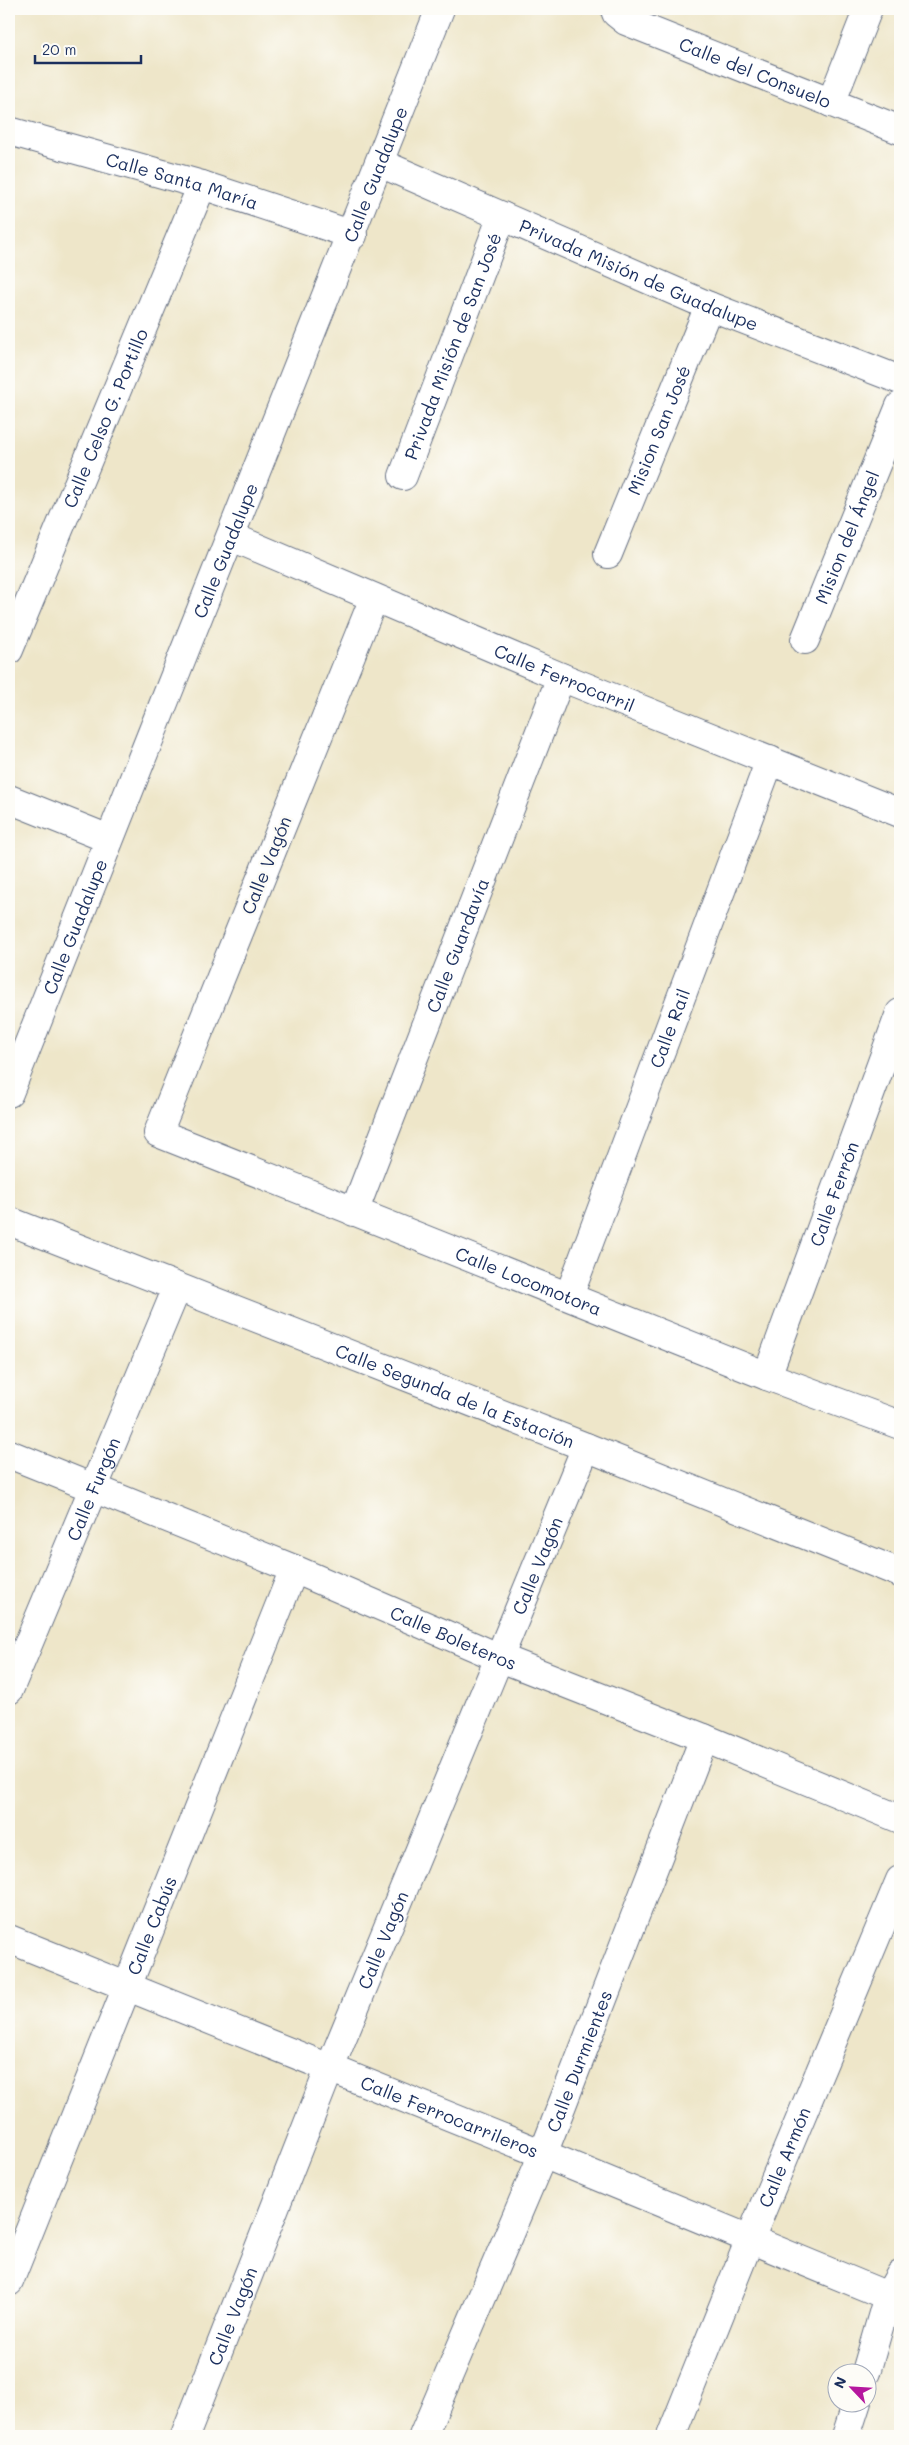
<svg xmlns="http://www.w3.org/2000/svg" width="909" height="2445" font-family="Mali,sans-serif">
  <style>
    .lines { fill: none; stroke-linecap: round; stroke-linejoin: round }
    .minor-casing { stroke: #656f83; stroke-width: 30 }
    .tertiary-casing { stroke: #656f83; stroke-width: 30 }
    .minor { stroke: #fff; stroke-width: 28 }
    .tertiary { stroke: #fff; stroke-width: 28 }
    .labels { text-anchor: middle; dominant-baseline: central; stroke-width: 5; stroke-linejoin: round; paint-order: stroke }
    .street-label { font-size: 18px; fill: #1b2f5e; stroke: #fdfcf7 }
  </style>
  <rect width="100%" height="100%" fill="#fdfcf7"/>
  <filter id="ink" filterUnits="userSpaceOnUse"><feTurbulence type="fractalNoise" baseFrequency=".02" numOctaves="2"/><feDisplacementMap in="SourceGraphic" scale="10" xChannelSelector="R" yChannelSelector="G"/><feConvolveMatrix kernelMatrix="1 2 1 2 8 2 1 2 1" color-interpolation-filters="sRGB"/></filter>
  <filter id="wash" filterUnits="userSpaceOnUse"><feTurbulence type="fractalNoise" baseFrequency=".0096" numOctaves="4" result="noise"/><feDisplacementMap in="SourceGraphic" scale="20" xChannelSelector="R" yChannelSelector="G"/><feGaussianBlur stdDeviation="1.12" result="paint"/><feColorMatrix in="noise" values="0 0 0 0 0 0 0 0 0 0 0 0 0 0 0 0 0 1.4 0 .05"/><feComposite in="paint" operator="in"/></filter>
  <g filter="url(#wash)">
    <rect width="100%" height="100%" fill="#eee6c9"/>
  </g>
  <g filter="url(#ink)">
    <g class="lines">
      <!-- minor casing -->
      <g class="minor-casing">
        <g id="minor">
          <path id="s1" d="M615,9L616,13L626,21L900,130"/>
          <path d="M831,103L868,9"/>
          <path id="s2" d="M9,131L202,185L353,235"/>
          <path id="s3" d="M380,163L709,306L900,380"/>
          <path id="s4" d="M403,476L502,216"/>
          <path id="s5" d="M232,537L561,677L900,813"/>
          <path id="s6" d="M608,554L709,306"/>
          <path id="s7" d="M374,598L158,1133L767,1376L900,1425"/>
          <path id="s8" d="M805,640L900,406"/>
          <path id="s9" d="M9,650L202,185"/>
          <path d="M9,799L109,839"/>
          <path id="s10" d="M354,1212L561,677"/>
          <path id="s11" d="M9,1221L586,1447L900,1573"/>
          <path id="s12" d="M569,1296L770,760"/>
          <path id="s13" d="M767,1376L900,1013"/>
          <path id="s14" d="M9,1454L294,1569L498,1657L704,1738L900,1819"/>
          <path id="s15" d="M9,1690L177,1288"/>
          <path id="s16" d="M9,1939L543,2154L900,2301"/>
          <path id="s17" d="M9,2282L294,1569"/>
          <path d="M866,2372L888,2296L900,2275"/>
          <path id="s18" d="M185,2436L329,2070L586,1447"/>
          <path id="s19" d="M423,2436L543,2154L704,1738"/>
          <path id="s20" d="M671,2436L750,2239L900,1880"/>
          <path d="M846,2436L857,2402"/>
        </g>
      </g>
      <!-- tertiary casing -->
      <g class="tertiary-casing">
        <g id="tertiary">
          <path id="s21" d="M9,1093C151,731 299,371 440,9"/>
        </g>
      </g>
      <!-- minor -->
      <use href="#minor" class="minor"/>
      <!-- tertiary -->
      <use href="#tertiary" class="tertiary"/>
    </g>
  </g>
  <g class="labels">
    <!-- street labels -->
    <g class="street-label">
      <text stroke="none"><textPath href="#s1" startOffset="156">Calle del Consuelo</textPath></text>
      <text stroke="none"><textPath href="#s21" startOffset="989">Calle Guadalupe</textPath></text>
      <text stroke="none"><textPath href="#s2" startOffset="180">Calle Santa María</textPath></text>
      <text stroke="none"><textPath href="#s3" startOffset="282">Privada Misión de Guadalupe</textPath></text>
      <text stroke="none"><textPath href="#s4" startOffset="139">Privada Misión de San José</textPath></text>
      <text stroke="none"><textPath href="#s9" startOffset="251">Calle Celso G. Portillo</textPath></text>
      <text stroke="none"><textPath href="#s6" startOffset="134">Mision San José</textPath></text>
      <text stroke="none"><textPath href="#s8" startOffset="111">Mision del Ángel</textPath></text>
      <text stroke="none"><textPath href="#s21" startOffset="584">Calle Guadalupe</textPath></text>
      <text stroke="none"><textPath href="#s5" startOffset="361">Calle Ferrocarril</textPath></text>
      <text transform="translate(266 865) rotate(-68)">Calle Vagón</text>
      <text stroke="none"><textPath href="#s21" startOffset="179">Calle Guadalupe</textPath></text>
      <text stroke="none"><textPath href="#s10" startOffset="286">Calle Guardavía</textPath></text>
      <text stroke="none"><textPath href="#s12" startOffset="286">Calle Rail</textPath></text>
      <text stroke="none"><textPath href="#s13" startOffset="194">Calle Ferrón</textPath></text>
      <text stroke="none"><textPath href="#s7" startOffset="976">Calle Locomotora</textPath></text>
      <text stroke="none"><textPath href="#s11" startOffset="479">Calle Segunda de la Estación</textPath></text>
      <text stroke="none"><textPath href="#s15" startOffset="218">Calle Furgón</textPath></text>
      <text stroke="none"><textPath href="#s18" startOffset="939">Calle Vagón</textPath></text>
      <text stroke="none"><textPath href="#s14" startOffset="481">Calle Boleteros</textPath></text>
      <text stroke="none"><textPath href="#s17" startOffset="384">Calle Cabús</textPath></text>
      <text stroke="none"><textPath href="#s18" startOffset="534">Calle Vagón</textPath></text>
      <text stroke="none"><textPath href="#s19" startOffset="406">Calle Durmientes</textPath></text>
      <text stroke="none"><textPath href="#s16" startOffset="475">Calle Ferrocarrileros</textPath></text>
      <text stroke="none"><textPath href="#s20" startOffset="301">Calle Armón</textPath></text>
      <text stroke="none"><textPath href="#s18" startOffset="129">Calle Vagón</textPath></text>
    </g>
  </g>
  <!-- margin -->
  <rect width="909" height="2445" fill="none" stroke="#fdfcf7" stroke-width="30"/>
  <!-- north arrow -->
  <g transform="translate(852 2388) rotate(295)"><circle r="24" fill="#fdfcf7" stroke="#a3aaba"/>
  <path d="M0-4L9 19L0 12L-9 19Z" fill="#b5179e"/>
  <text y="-8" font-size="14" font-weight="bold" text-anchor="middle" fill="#1b2f5e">N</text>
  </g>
  <!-- scale -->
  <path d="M35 55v8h106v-8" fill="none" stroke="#1b2f5e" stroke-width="2.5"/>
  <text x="42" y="55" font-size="15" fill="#1b2f5e" stroke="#fdfcf7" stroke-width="4" paint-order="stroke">20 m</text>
</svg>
